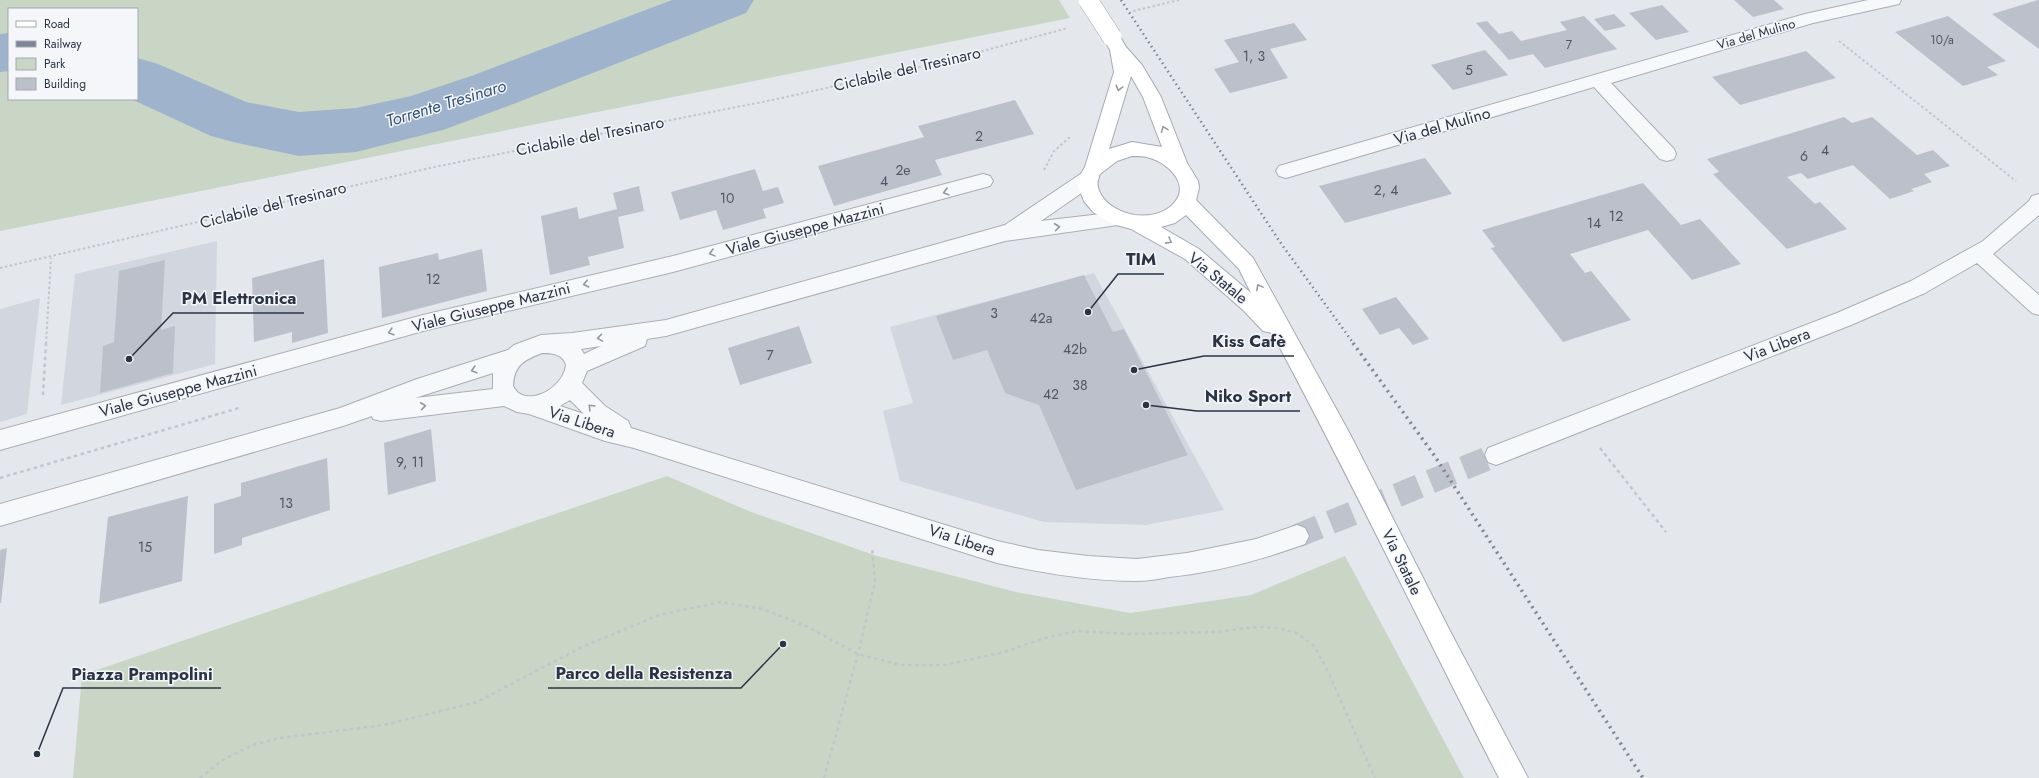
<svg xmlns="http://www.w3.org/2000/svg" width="2039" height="778" font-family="Jost,sans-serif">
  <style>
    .built { fill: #d2d6de }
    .green { fill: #c9d6c5; fill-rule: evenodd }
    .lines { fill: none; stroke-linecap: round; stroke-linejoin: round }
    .river { fill: #9fb4cc; fill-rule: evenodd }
    .building { fill: #bbc0ca }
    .minor-tunnel { stroke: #bfc3cb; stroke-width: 24; stroke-dasharray: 24 12; stroke-linecap: butt }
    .minor-casing { stroke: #a9aeb7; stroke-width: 2 }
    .major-casing { stroke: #a3abb8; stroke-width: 2 }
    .path-far1 { stroke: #c2c5cb; stroke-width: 2; stroke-dasharray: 2.5 2.5; stroke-linecap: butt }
    .path { stroke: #c2c5cb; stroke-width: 2.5; stroke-dasharray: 3.5 3.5; stroke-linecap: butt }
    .minor { fill: #f7f8fa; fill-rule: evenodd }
    .major { fill: #fff; fill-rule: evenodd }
    .rail-far1 { stroke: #7d8696; stroke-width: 2.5; stroke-dasharray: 1.5 3.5; stroke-linecap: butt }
    .rail { stroke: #7d8696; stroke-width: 3.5; stroke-dasharray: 2 4.5; stroke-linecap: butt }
    .major-bridge-casing { stroke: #a3abb8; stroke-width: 20; stroke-linecap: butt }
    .major-bridge { stroke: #fff; stroke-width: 19 }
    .oneway { stroke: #959aa2 }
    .oneway2 { stroke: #9196a0 }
    .labels { text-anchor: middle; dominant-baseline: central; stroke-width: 3; stroke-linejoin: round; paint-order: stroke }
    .far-number-label { font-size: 12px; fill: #4f5766 }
    .far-street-label { font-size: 13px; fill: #2b3445; stroke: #f4f6f9 }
    .number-label { font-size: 14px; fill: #4f5766 }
    .street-label { font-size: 16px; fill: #2b3445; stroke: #f4f6f9 }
    .water-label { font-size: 17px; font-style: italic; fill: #34527a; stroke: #f4f6f9 }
    .leader { fill: none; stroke: #2b3445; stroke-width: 1.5 }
    .callout-dot { fill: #2b3445; stroke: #f4f6f9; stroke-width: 1.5 }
    .callout-label { font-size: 17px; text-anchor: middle; font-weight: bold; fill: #2b3445; stroke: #f4f6f9; stroke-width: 3; stroke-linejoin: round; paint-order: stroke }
  </style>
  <rect width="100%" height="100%" fill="#e4e7ec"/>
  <!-- built -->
  <path class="built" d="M217,241L215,364L61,405L75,274Z
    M1094,273L1224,510L1146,525L1044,522L900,481L883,411L913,403L890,327Z
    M40,298L27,414L0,422V309Z"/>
  <!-- green -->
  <path class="green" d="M0,0H1059L1070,18L0,231ZM9,9H137V99H9Z
    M667,476L751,512L877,556L1016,592L1130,613L1251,595L1345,556L1464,778H73L82,675Z"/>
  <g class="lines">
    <!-- river -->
    <path class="river" d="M672,0H754L746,13L516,103L443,130L356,152L299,156L233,142L211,136L131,99H137V58L158,64L246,102L299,112L356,108L411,96L474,75Z
      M9,33V71L0,72V34Z"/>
  </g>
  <!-- building -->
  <path class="building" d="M1734,0H1774L1784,9L1753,17Z
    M2038,0H2039V49L1992,14Z
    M1662,5L1689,32L1656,40L1629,13Z
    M1614,14L1626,26L1605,31L1594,19Z
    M1584,16L1617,49L1545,68L1533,54L1509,60L1476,23L1487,21L1499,34L1512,31L1521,41L1567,30L1560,22Z
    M1948,16L2006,61L1987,67L1998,75L1963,86L1895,32Z
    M1294,23L1307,40L1270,49L1288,78L1230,93L1214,69L1239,62L1224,40Z
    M1485,50L1508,75L1453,90L1431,65Z
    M1806,51L1836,78L1740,105L1712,77Z
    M1015,100L1034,134L935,160L942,175L834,206L818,166L924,137L918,126Z
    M1844,117L1852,123L1872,117L1917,155L1933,150L1950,166L1924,174L1932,182L1911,189L1914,191L1890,199L1853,165L1808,179L1801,173L1787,177L1815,204L1820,202L1847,229L1787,249L1713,174L1719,172L1707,159Z
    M1425,158L1452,194L1345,223L1319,186Z
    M755,169L763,191L778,187L784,203L763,209L766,218L723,230L716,210L680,220L671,192Z
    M1643,183L1681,225L1700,219L1741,264L1692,280L1648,230L1570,254L1585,273L1591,271L1631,320L1563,342L1491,248L1495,247L1482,230Z
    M639,186L644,211L618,217L624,248L588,257L590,265L550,275L541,216L577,207L579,219L617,209L613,193Z
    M482,249L487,291L382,318L379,267L438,253L439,260Z
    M324,259L328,333L292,343V332L254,342L252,278Z
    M165,260L161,330L175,326L173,373L100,393L103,346L114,342L119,271Z
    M1084,275L1113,332L1124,329L1188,455L1076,490L1039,405L1005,393L987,350L953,360L936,316Z
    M1396,297L1429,339L1413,345L1399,328L1380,335L1362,309Z
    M799,326L812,363L740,385L728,348Z
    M431,429L436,481L388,495L384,443Z
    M327,458L330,510L242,538V545L214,554V504L241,496V483Z
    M188,496L182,581L99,604L108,517Z
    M7,548L1,603H0V550Z"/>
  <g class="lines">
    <!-- minor-tunnel -->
    <path class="minor-tunnel" d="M1297,536L1496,455"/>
    <!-- minor casing -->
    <g class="minor-casing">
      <path id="minor" d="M1868,0H1901L1899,4L1813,23L1611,83L1674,149L1676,154L1674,159L1667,161L1660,159L1594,87L1286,178L1279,176L1276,171L1279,166L1805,14Z
        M1089,171L1096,173L1099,178L1096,183L1041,221L1118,212L1125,214L1128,219L1125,224L1005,241L666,336L647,339L645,346L587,371L582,383L605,406L628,421L631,428L997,541L1038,550L1088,556L1137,559L1187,553L1256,539L1297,525L1305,528L1309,536L1305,544C1261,560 1216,572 1169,577C1159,579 1147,581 1136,581C1089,581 1042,573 997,563L634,448L605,441L529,414L517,412L504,406L381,421L373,419L372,416L343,426L0,526V504L340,408L417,379L508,350L514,345L541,335L572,333L666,320L1005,225L1082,173ZM601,346L584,354L581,349ZM542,353C552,353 563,354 566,365C563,390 524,409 513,386C514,365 524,360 542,353ZM493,373V389L415,398ZM570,400L584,414L560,406Z
        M983,174L990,176L993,181L990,186L673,272L423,331L0,450V430L423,315L673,256Z
        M2039,194V215L1993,254L2039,295V315L2032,313L1977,263L1925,293L1851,325L1504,462L1496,465L1488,462L1485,455L1488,448L1837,313L1911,281L1983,241L2029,201L2032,196Z"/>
    </g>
    <!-- major casing -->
    <g class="major-casing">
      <path id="major" d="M1112,31L1118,33L1126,47L1142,65L1161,97L1187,163L1198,181L1199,188L1196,200L1253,258L1350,434L1450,631L1528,778H1499C1423,630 1351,480 1272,333L1263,331L1243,310L1185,259L1131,229L1113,224L1093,212L1084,201L1078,186L1079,177L1085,167L1114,72L1110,50L1103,37L1106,33ZM1131,76L1143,97L1162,147L1132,142L1109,149ZM1132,156C1138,156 1145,156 1150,158C1165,162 1188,181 1177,199C1162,223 1121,219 1104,199C1098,191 1095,183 1100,174L1117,161ZM1186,215L1239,269L1251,293L1199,249L1161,227L1175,223Z"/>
    </g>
    <!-- path-far1 -->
    <path class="path-far1" d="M1133,11L1179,0
      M1839,41L2016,181
      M1044,170L1054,151L1070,137
      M0,268L434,167L777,99L938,63L1068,28
      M46,344L51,258"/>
    <!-- path -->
    <path class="path" d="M43,395L46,343
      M1600,448L1666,532
      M0,478L239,408
      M200,778L224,759L256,744L280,738L384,725L477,702L582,647L659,615L720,602L763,609L808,627L858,654L900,665H945L1004,652L1045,638L1077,631L1129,634L1215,632L1257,627L1279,628L1297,633L1314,646L1325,665L1375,778
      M824,778L858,654L875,582L872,547"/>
    <!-- minor -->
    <use href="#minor" class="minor"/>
    <!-- major -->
    <use href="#major" class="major"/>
    <!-- rail-far1 -->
    <path class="rail-far1" d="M1121,0L1280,242L1354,344"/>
    <!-- rail -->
    <path class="rail" d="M1353,343L1434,455L1643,778"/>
    <!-- major-bridge casing -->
    <g class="major-bridge-casing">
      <path id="major-bridge" d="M1088,0L1112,37"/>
    </g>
    <!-- major-bridge -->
    <use href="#major-bridge" class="major-bridge"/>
  </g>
  <!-- one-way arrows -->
  <defs><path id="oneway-chevron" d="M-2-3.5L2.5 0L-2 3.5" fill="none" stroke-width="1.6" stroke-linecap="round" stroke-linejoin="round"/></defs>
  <g class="oneway">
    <use href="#oneway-chevron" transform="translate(1119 88) rotate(105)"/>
    <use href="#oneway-chevron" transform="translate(1164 129) rotate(-111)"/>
    <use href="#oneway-chevron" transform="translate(1169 241) rotate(29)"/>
    <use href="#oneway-chevron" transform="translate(1259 287) rotate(-118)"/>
  </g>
  <g class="oneway2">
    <use href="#oneway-chevron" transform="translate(946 192) rotate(165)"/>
    <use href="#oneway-chevron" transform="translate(1057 227) rotate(-7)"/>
    <use href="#oneway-chevron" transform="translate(712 253) rotate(165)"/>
    <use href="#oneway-chevron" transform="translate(586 284) rotate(167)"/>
    <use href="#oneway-chevron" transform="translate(391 332) rotate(164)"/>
    <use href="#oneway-chevron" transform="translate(600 338) rotate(171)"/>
    <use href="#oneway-chevron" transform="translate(474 370) rotate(163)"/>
    <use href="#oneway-chevron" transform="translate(423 406) rotate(-8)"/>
    <use href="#oneway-chevron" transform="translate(591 407) rotate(-134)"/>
  </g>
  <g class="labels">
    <!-- far-number labels -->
    <g class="far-number-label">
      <text x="1942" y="40">10/a</text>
      <text x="1569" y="45">7</text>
    </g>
    <!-- far-street labels -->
    <g class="far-street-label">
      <text transform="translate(1756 34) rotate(-16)">Via del Mulino</text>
    </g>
    <!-- number labels -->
    <g class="number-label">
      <text x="1254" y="56">1, 3</text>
      <text x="1469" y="70">5</text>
      <text x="979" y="136">2</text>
      <text x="1825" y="150">4</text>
      <text x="1804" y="156">6</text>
      <text x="903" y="170">2e</text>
      <text x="884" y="181">4</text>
      <text x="1386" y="190">2, 4</text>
      <text x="727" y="198">10</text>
      <text x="1616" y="216">12</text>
      <text x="1594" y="223">14</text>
      <text x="433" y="279">12</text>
      <text x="994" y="313">3</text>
      <text x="1041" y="318">42a</text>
      <text x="1075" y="349">42b</text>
      <text x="770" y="355">7</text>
      <text x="1080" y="385">38</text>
      <text x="1051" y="394">42</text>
      <text x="410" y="462">9, 11</text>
      <text x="286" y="503">13</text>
      <text x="145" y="547">15</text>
    </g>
    <!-- street labels -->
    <g class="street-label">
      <text transform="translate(907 69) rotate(-13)">Ciclabile del Tresinaro</text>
      <text transform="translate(1442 126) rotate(-16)">Via del Mulino</text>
      <text transform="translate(590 136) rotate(-11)">Ciclabile del Tresinaro</text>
      <text transform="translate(273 205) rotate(-14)">Ciclabile del Tresinaro</text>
      <text transform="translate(805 229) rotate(-15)">Viale Giuseppe Mazzini</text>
      <text transform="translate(1218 278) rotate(39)">Via Statale</text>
      <text transform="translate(491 307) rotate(-14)">Viale Giuseppe Mazzini</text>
      <text transform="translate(1777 345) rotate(-21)">Via Libera</text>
      <text transform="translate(178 391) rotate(-15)">Viale Giuseppe Mazzini</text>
      <text transform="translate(582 422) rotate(18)">Via Libera</text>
      <text transform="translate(962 540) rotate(18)">Via Libera</text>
      <text transform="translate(1402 562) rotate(64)">Via Statale</text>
    </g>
    <!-- water labels -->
    <g class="water-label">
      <text transform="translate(446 103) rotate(-17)">Torrente Tresinaro</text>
    </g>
  </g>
  <!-- callouts -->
  <path class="leader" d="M1088 312L1118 274H1164M129 359L173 313H304M1134 370L1204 356H1294M1146 405L1197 411H1300M783 644L741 688H548M37 754L63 688H221"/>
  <g class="callout-dot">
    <circle cx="1088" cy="312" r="4"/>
    <circle cx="129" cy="359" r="4"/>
    <circle cx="1134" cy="370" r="4"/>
    <circle cx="1146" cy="405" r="4"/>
    <circle cx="783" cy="644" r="4"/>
    <circle cx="37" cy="754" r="4"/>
  </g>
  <g class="callout-label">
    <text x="1141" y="265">TIM</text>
    <text x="239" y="304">PM Elettronica</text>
    <text x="1249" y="347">Kiss Cafè</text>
    <text x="1248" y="402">Niko Sport</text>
    <text x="644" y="679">Parco della Resistenza</text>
    <text x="142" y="680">Piazza Prampolini</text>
  </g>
  <!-- legend -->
  <rect x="8" y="8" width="130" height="92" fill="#f4f6f9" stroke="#a4a8b1"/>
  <rect x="16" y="21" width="20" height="6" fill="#ffffff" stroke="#a4a8b1"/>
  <text x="44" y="28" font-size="12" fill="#2b3445">Road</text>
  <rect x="16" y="41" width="20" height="6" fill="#7d8696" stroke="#a4a8b1"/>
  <text x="44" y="48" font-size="12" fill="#2b3445">Railway</text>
  <rect x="16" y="58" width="20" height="12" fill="#c9d6c5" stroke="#a4a8b1"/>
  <text x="44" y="68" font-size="12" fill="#2b3445">Park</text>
  <rect x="16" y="78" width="20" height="12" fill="#bbc0ca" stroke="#a4a8b1"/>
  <text x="44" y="88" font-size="12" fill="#2b3445">Building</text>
</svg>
